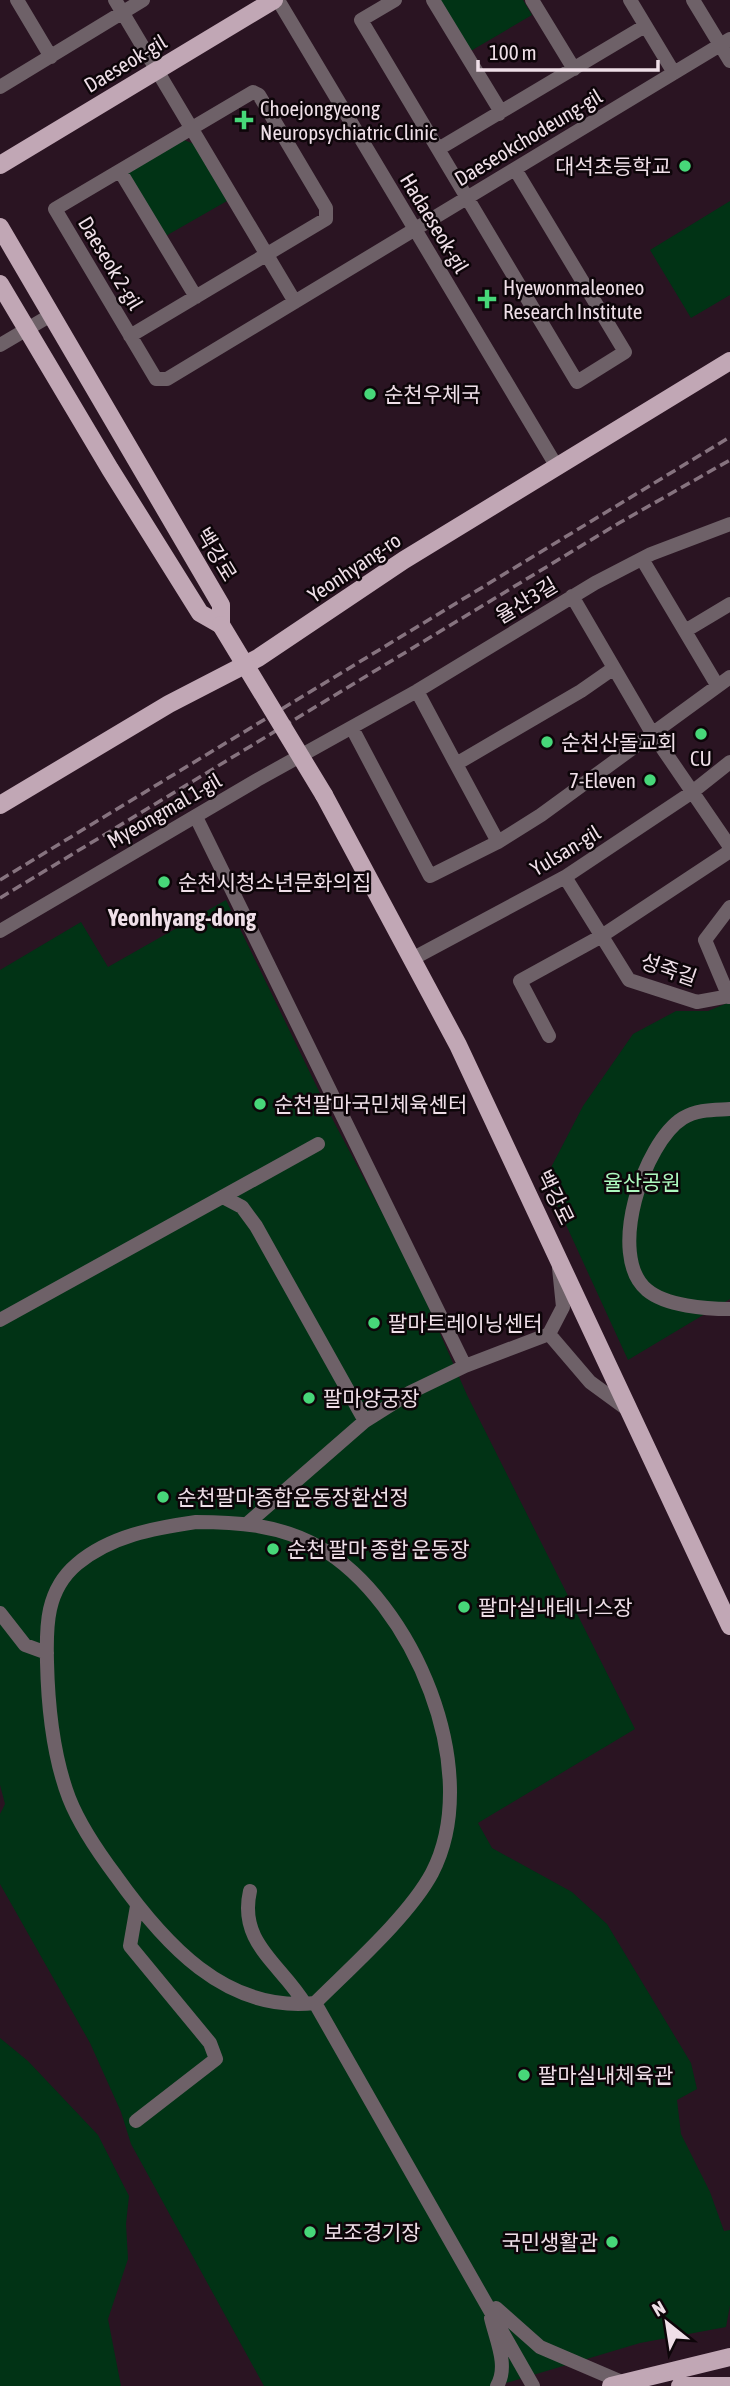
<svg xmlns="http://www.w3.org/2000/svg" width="730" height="2386" font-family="'Asap Condensed','Noto Sans KR',sans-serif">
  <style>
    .green { fill: #013315 }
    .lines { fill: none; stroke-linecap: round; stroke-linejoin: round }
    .minor { stroke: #6e6168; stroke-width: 14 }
    .major { stroke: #c1a7b5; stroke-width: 18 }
    .rail { stroke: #86737f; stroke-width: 3.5; stroke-dasharray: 10 5; stroke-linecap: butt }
    .major-bridge { stroke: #c1a7b5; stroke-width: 18 }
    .poi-dot { fill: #47d779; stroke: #0d0509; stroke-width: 2.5 }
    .labels { text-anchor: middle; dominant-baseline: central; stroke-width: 5; stroke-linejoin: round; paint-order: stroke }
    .street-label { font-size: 21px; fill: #efdfe8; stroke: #0d0509 }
    .poi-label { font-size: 21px; fill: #efdfe8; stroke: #0d0509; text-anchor: start }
    .park-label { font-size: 21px; fill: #adf8be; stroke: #0d0509 }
    .quarter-label { font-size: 24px; font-weight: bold; fill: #efdfe8; stroke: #0d0509 }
  </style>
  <rect width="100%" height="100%" fill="#2a1422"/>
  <!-- green -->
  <path class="green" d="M439,0H523L532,15L469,52Z
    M184,140L194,144L227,201L164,237L127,173Z
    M730,201V295L691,318L650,250Z
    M226,900L334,1122L410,1265L467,1395L635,1729L478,1823L492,1848L572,1892L607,1924L691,2063L697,2089L677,2100L681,2134L710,2192L724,2231L730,2230V2305L726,2327L640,2343L496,2386H264L131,2144L121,2112L90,2043L0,1884V1814L5,1804L0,1785V970L81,922L108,967Z
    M730,1002V1299L628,1360L545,1179L583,1106L633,1034L676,1011H708Z
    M0,2038L28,2061L98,2135L129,2196L126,2224L128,2259L108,2319L121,2386H0Z"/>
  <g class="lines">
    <!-- minor -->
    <path class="minor" d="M17,0L51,57
      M115,0L295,302
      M278,0L557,467
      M395,0L361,20L577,382L625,352L515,169
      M433,0L498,107L499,114
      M532,0L574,69
      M630,0L674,73
      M693,0L730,61
      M0,87L143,0
      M440,148L645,26
      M120,171L196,297
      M130,336L326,219V208L259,95L253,92L55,209L156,379H167L730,39
      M0,345L51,315
      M642,559L717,685
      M572,596L652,733L730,847
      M685,631L730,604
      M417,691L456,764L581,691L614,668
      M352,728L430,876L498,842L541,815L730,677
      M456,764L498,842
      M196,817L465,1366L549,1334L563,1307L559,1268
      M565,877L629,980L697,1002L730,996
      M0,931L257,780L417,691L595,583L651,554L730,524
      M412,959L565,877L691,793L730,762
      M729,997L705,940L730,907
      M549,1036L520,981L600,937L730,851
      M730,1109C714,1110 698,1109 683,1118C644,1142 606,1256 647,1290C666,1306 706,1309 730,1309
      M223,1197L242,1207L256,1226L365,1421L248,1523
      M0,1320L318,1144
      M549,1334L590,1382L631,1412
      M365,1421L411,1392L465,1366
      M196,1522C238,1522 281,1525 319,1547C413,1601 485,1771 432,1873C409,1916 350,1968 315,2003C225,2013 163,1942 116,1876C98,1852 80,1826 69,1798C53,1756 48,1707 47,1662C46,1626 46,1590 77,1564C110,1536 154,1528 196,1522Z
      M0,1613L25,1645L47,1653
      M250,1891C238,1943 281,1964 305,2004
      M315,2003L533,2386
      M136,2121L216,2059L210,2043L130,1946L137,1906
      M496,2308L540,2347L624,2383
      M491,2318C496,2340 509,2366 497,2386"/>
    <!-- major -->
    <path class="major" d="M0,165L274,0
      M0,227L221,605V625L200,613L110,469L0,284
      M324,795L458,1045L730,1626
      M0,805L169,704L258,658L404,560L730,361
      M611,2386L730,2357
      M680,2386H729"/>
    <!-- rail -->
    <path class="rail" d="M0,880L730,437
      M0,898L619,523L730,460"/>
    <!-- major-bridge -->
    <path class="major-bridge" d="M221,625L324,795"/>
  </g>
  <!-- markers -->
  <g class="poi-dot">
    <path d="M240.5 109.5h7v7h7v7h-7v7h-7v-7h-7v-7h7z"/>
    <circle cx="685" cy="166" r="7"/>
    <path d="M483.5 288.5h7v7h7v7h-7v7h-7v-7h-7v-7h7z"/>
    <circle cx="370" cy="394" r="7"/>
    <circle cx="701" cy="734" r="7"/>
    <circle cx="547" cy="742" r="7"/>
    <circle cx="650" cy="780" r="7"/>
    <circle cx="164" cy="882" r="7"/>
    <circle cx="260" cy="1104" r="7"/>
    <circle cx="374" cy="1323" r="7"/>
    <circle cx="309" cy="1398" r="7"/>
    <circle cx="163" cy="1497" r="7"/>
    <circle cx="273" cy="1549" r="7"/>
    <circle cx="464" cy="1607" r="7"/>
    <circle cx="524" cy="2075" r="7"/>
    <circle cx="310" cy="2232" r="7"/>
    <circle cx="612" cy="2242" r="7"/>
  </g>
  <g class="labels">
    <!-- street labels -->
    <g class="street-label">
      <text transform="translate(125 63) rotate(-31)">Daeseok-gil</text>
      <text transform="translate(528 137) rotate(-31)">Daeseokchodeung-gil</text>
      <text transform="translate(435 223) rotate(59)">Hadaeseok-gil</text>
      <text transform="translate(111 263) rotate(59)">Daeseok 2-gil</text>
      <text transform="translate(217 554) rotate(59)">백강로</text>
      <text transform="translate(354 567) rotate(-34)">Yeonhyang-ro</text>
      <text transform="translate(526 600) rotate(-31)">율산3길</text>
      <text transform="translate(164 810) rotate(-30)">Myeongmal 1-gil</text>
      <text transform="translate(565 850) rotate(-31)">Yulsan-gil</text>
      <text transform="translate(669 969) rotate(19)">성죽길</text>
      <text transform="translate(556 1197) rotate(64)">백강로</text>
    </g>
    <!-- poi labels -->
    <g class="poi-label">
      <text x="260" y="108">Choejongyeong<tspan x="260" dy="24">Neuropsychiatric Clinic</tspan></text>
      <text x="671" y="166" text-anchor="end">대석초등학교</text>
      <text x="503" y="287">Hyewonmaleoneo<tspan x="503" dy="24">Research Institute</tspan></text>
      <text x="384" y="394">순천우체국</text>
      <text x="561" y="742">순천산돌교회</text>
      <text x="701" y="758" text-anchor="middle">CU</text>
      <text x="636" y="780" text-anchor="end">7-Eleven</text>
      <text x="178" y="882">순천시청소년문화의집</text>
      <text x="274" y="1104">순천팔마국민체육센터</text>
      <text x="388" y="1323">팔마트레이닝센터</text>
      <text x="323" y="1398">팔마양궁장</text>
      <text x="177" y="1497">순천팔마종합운동장환선정</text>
      <text x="287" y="1549">순천 팔마 종합 운동장</text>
      <text x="478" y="1607">팔마실내테니스장</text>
      <text x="538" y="2075">팔마실내체육관</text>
      <text x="324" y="2232">보조경기장</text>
      <text x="598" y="2242" text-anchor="end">국민생활관</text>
    </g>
    <!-- park labels -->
    <g class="park-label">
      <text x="642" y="1182">율산공원</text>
    </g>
    <!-- quarter labels -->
    <g class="quarter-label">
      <text x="182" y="917">Yeonhyang-dong</text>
    </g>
  </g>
  <!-- north arrow -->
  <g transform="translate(667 2323) rotate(330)" stroke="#0d0509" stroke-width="5" paint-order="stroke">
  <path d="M0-5L12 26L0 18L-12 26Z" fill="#efdfe8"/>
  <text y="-10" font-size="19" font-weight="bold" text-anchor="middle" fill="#efdfe8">N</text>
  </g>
  <!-- scale -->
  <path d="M478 60v10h180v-10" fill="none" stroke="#efdfe8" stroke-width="3.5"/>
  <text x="489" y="60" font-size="21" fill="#efdfe8" stroke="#0d0509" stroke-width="5" paint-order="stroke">100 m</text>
</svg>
